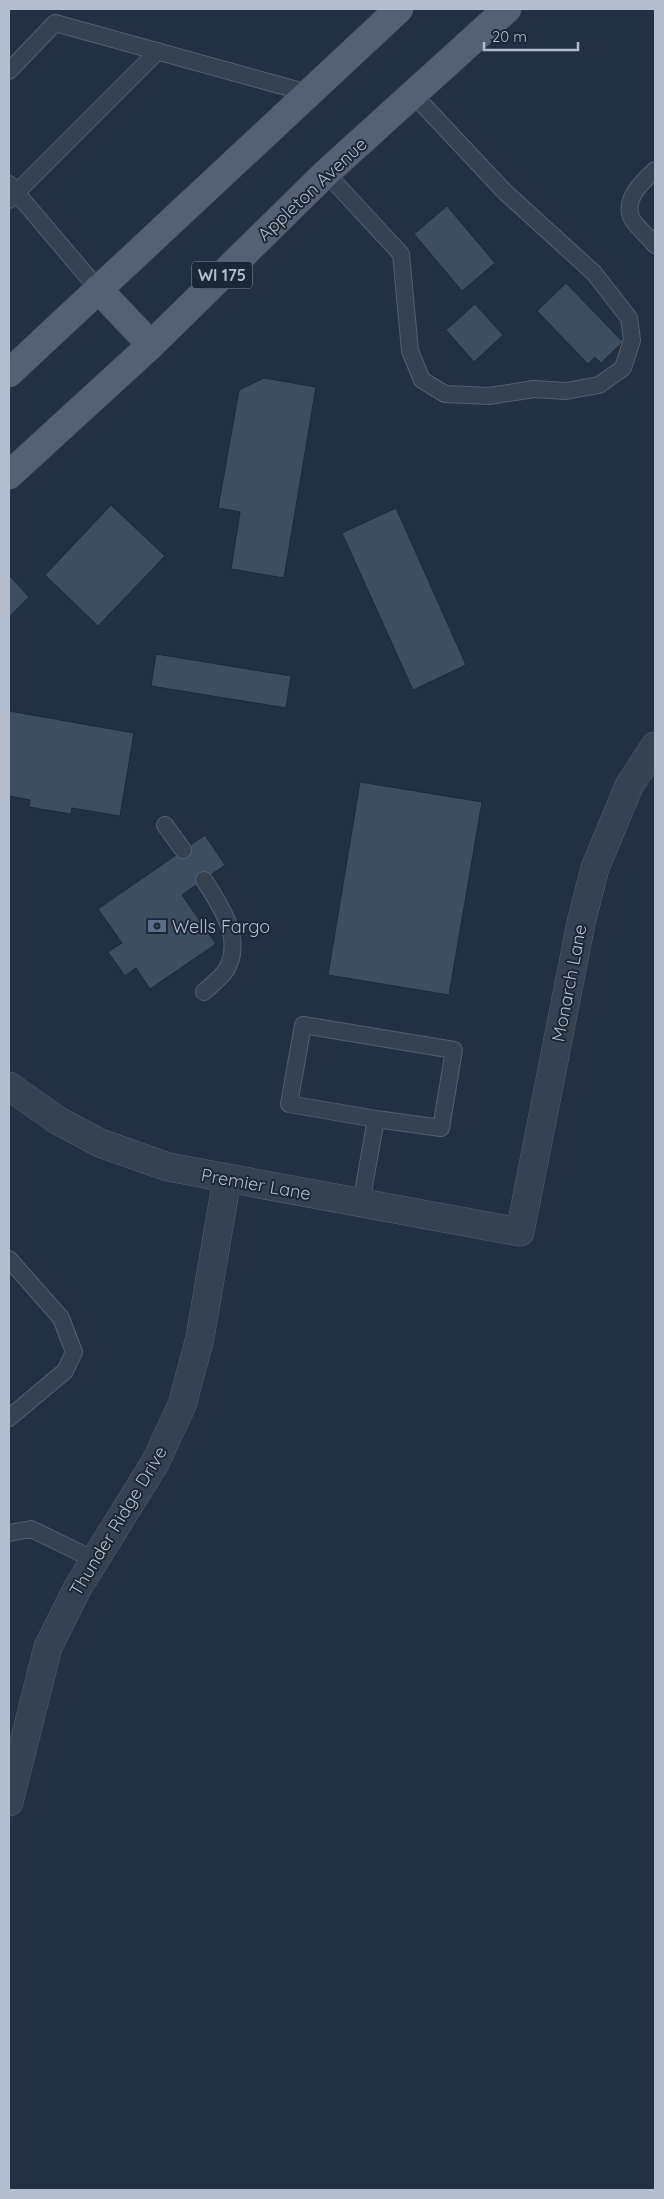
<svg xmlns="http://www.w3.org/2000/svg" width="664" height="2199" font-family="Quicksand,sans-serif">
  <style>
    .building { fill: #3e4e61; stroke: #1e2938 }
    .lines { fill: none; stroke-linecap: round; stroke-linejoin: round }
    .lane-casing { stroke: #55606f; stroke-width: 18 }
    .street-casing { stroke: #55606f; stroke-width: 29 }
    .primary-casing { stroke: #404b5a; stroke-width: 29 }
    .lane { stroke: #374251; stroke-width: 16 }
    .street { stroke: #374251; stroke-width: 28 }
    .primary { stroke: #556171; stroke-width: 28 }
    .labels { text-anchor: middle; dominant-baseline: central; stroke-width: 4; stroke-linejoin: round; paint-order: stroke }
    .shield { fill: #1c2736; stroke: #86909f; stroke-width: 1 }
    .shield-label { font-size: 16px; font-weight: bold; fill: #b3bdcc }
    .street-label { font-size: 18px; fill: #b3bdcc; stroke: #1c2736 }
    .poi-label { font-size: 18px; fill: #b3bdcc; stroke: #1c2736; text-anchor: start }
  </style>
  <rect width="100%" height="100%" fill="#223041"/>
  <!-- building -->
  <path class="building" d="M447,206L495,263L462,291L414,234Z
    M566,283L623,342L601,363L595,357L588,364L537,311Z
    M475,304L503,335L474,362L446,330Z
    M264,378L316,387L284,578L231,569L240,512L218,508L239,390Z
    M111,505L165,556L98,626L45,575Z
    M396,508L466,665L413,690L342,533Z
    M9,575L29,597L9,617Z
    M156,654L291,676L286,708L151,686Z
    M9,711L134,733L120,816L72,808L71,814L29,807L30,800L9,796Z
    M360,782L482,802L449,995L328,975Z
    M205,835L225,865L182,895L216,944L150,989L136,968L125,976L108,952L122,943L98,909Z"/>
  <g class="lines">
    <!-- lane casing -->
    <g class="lane-casing">
      <path id="lane" d="M9,71L55,23L308,93
        M655,170C643,181 624,198 631,217C634,225 650,238 655,245
        M326,173L401,254L410,351L422,380L445,394L489,396L534,389L566,391L599,385L623,368L632,340L629,318L594,273L505,192L414,95
        M9,184L98,289
        M9,200L158,51
        M165,825L183,850
        M204,992C210,986 218,980 224,973C246,943 221,906 204,880
        M361,1203L376,1119L289,1104L303,1025L454,1050L441,1128L376,1119
        M9,1259L61,1318L74,1352L65,1371L9,1418
        M9,1533L31,1529L95,1560"/>
    </g>
    <!-- street casing -->
    <g class="street-casing">
      <path id="street" d="M9,1086L57,1120L100,1143L168,1167L520,1232L581,923L595,868L629,786L655,746
        M9,1802L48,1647L78,1587L155,1463L182,1405L200,1338L227,1179"/>
    </g>
    <!-- primary casing -->
    <g class="primary-casing">
      <path id="primary" d="M98,289L151,345
        M9,373L399,9
        M9,475L151,345L326,173L507,9"/>
    </g>
    <!-- lane -->
    <use href="#lane" class="lane"/>
    <!-- street -->
    <use href="#street" class="street"/>
    <!-- primary -->
    <use href="#primary" class="primary"/>
  </g>
  <!-- icons -->
  <defs>
    <g id="bank-bare" transform="scale(1.5)"><path d="M-6-4H6V4H-6ZM0-2.3a2.3 2.3 0 1 0 0 4.6a2.3 2.3 0 1 0 0-4.6Z" fill="#5c6f8a" stroke="#1c2736" stroke-width="2.5" paint-order="stroke"/></g>
  </defs>
  <g fill-rule="evenodd">
    <use href="#bank-bare" x="157" y="926"/>
  </g>
  <g class="labels">
    <!-- shield labels -->
    <rect class="shield" x="192" y="261.5" width="60" height="27" rx="4"/>
    <g class="shield-label">
      <text x="222" y="275">WI 175</text>
    </g>
    <!-- street labels -->
    <g class="street-label">
      <text transform="translate(312 189) rotate(-43)">Appleton Avenue</text>
      <text transform="translate(569 983) rotate(-79)">Monarch Lane</text>
      <text transform="translate(256 1184) rotate(10)">Premier Lane</text>
      <text transform="translate(118 1521) rotate(-59)">Thunder Ridge Drive</text>
    </g>
    <!-- poi labels -->
    <g class="poi-label">
      <text x="172" y="926">Wells Fargo</text>
    </g>
  </g>
  <!-- border -->
  <rect width="664" height="2199" fill="none" stroke="#b3bdcc" stroke-width="20"/>
  <!-- scale -->
  <path d="M484 42v8h94v-8" fill="none" stroke="#b3bdcc" stroke-width="2.5"/>
  <text x="492" y="42" font-size="15" fill="#b3bdcc" stroke="#1c2736" stroke-width="4" paint-order="stroke">20 m</text>
</svg>
